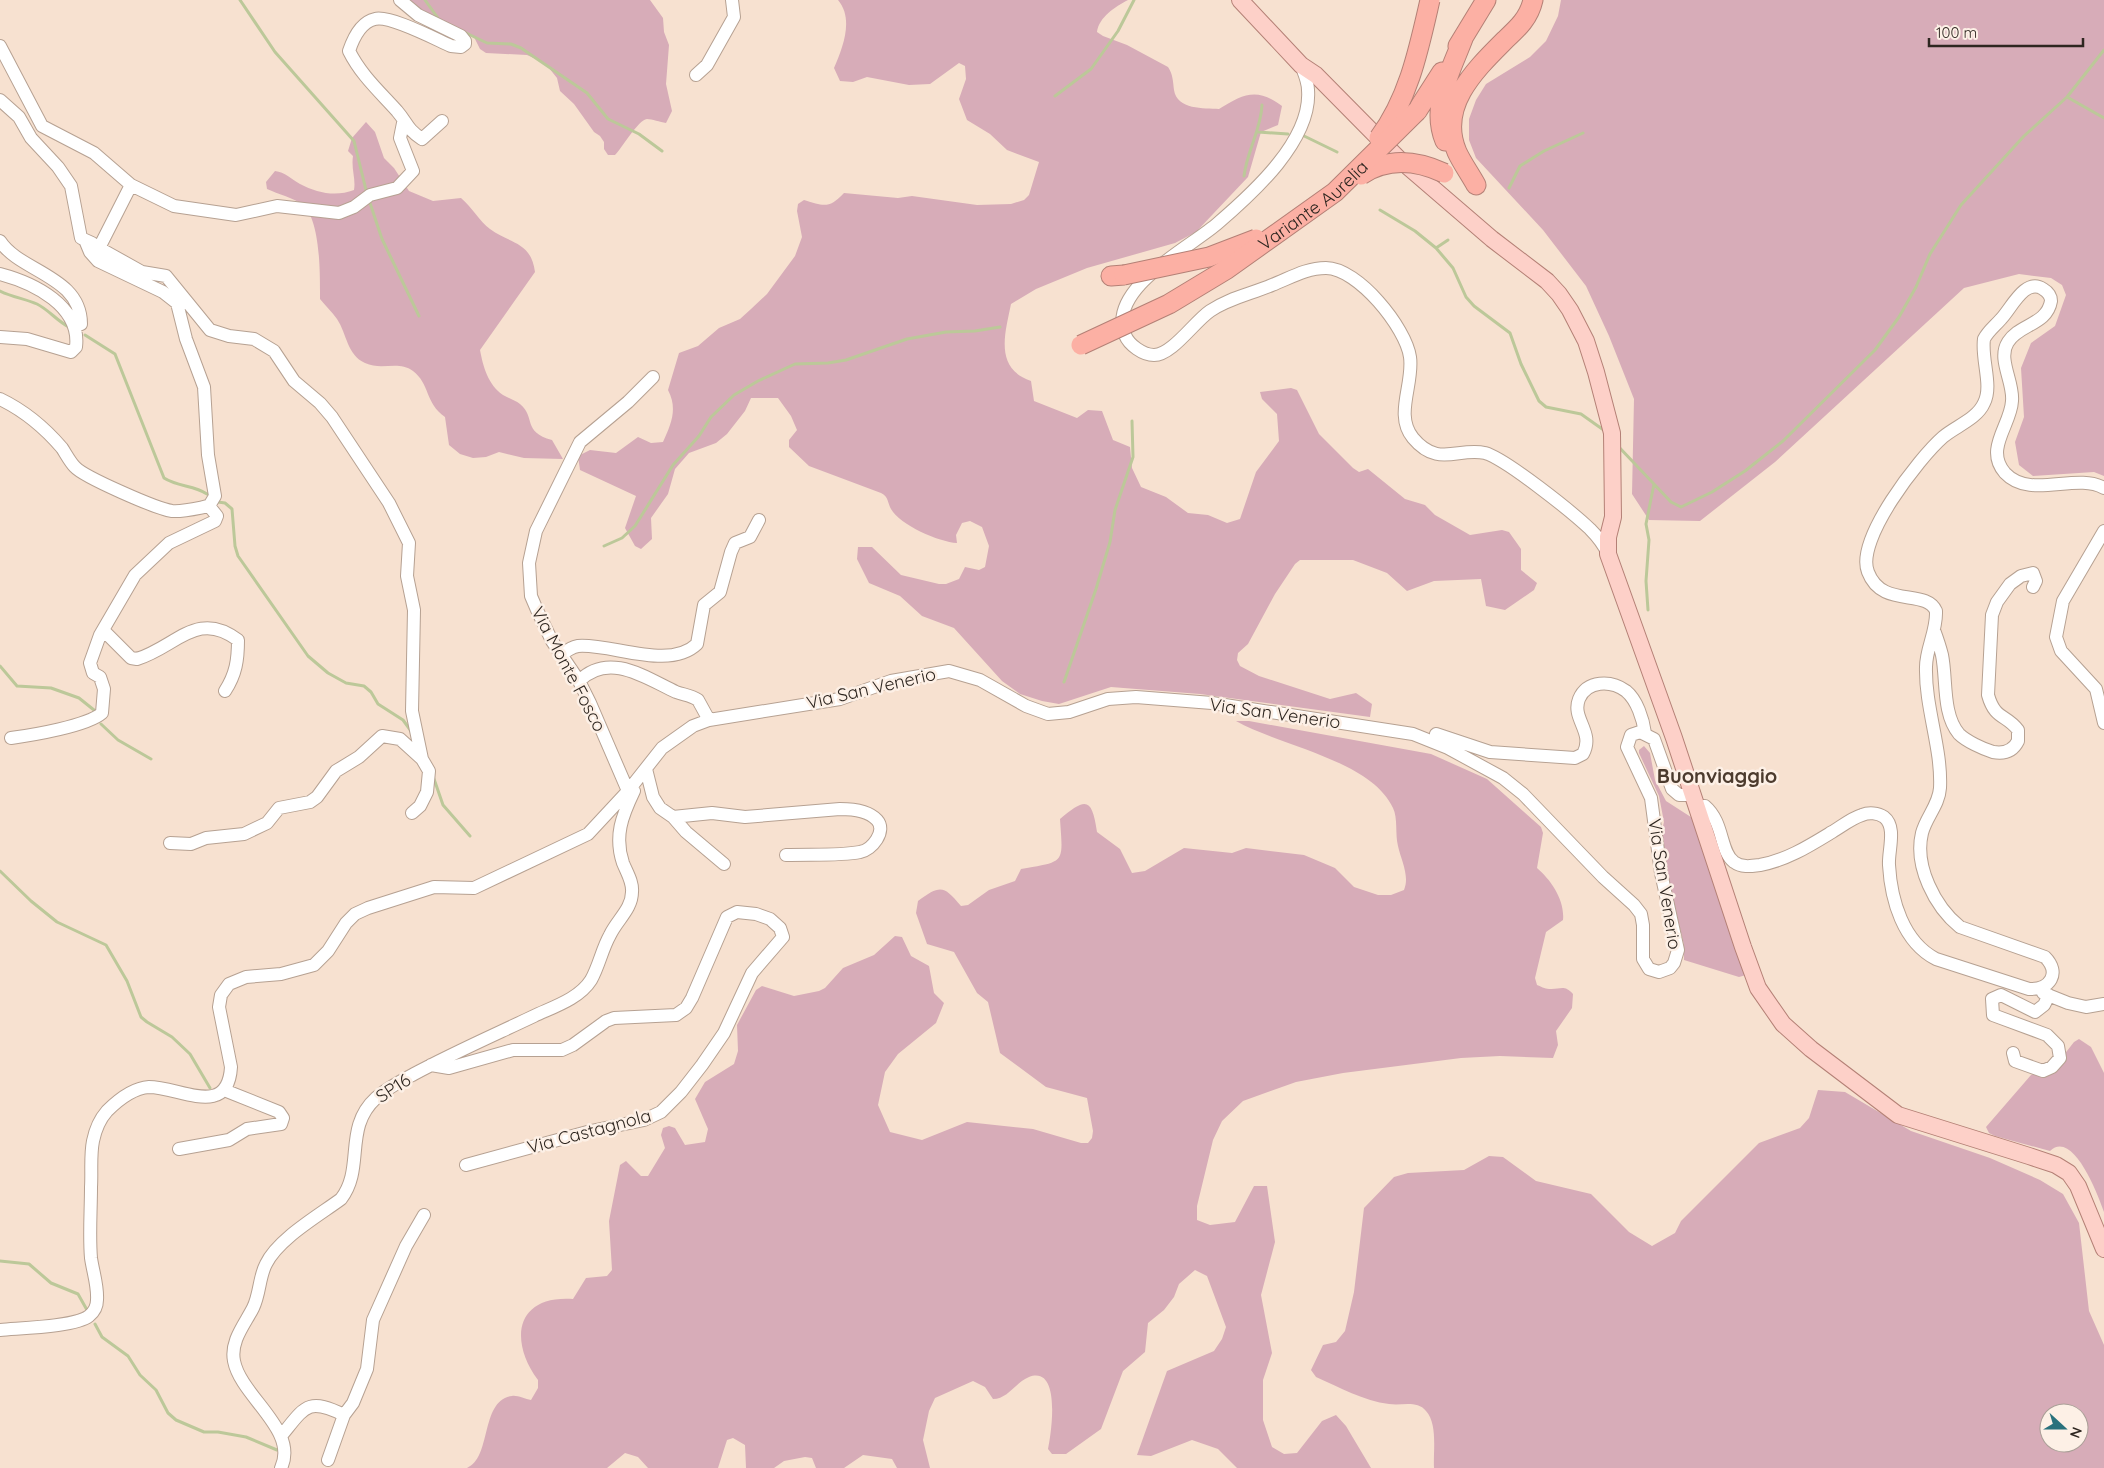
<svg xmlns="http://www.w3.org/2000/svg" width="2104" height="1468" font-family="Quicksand,sans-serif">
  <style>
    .green { fill: #d7acb8; fill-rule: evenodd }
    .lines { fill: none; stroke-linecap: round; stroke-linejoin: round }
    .stream { stroke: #bcc899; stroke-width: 3 }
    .minor-casing { stroke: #b6a192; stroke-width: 14 }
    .major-casing { stroke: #b48076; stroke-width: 18 }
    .highway-casing { stroke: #b48076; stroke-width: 21 }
    .minor { stroke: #fff; stroke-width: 12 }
    .major { stroke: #fdd0c8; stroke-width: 16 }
    .highway { stroke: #fcb0a4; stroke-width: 19 }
    .highway-bridge-casing { stroke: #b48076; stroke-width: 21; stroke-linecap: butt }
    .highway-bridge { stroke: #fcb0a4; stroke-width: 19 }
    .labels { text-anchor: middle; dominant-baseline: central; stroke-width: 5; stroke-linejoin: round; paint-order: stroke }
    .street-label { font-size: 18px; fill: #2e2620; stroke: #fdf0e6 }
    .quarter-label { font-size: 20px; font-weight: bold; fill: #4c3b2e; stroke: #fdf0e6 }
  </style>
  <rect width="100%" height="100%" fill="#f7e1d0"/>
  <!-- green -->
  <path class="green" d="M407,0H650L663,18L664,32L669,45L666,84L672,111L666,123C660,122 652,119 647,119C638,120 622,148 615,155H608L604,149V142L600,136L594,132L574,104L560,91L557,78L545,63L527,55L486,53L480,49L474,37L422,13Z
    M838,0H1128C1115,7 1099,17 1097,32L1103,36L1127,45L1168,67C1173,74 1173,82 1174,90C1177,110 1204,108 1219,109C1243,94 1257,87 1282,106L1278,125L1261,132L1248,177L1196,232L1175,243L1087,268L1036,289L1011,304C1005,334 994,368 1031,381L1034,401L1077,418L1088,410L1102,411L1113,440L1130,447L1132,468L1141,487L1166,497L1188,513L1208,515L1227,523L1240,519L1256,472L1279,441L1277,414L1262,399L1260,392L1291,388L1297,390L1319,434L1353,468L1359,472L1368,469L1405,499L1425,505L1435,515L1470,535L1502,530L1509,532L1521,549V570L1537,583L1534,590L1505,610L1486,606L1481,579L1434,581L1407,591L1387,573L1353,560H1300L1295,564L1275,594L1248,644L1238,653L1237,660L1240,666L1259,676L1330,699L1356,693L1372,704L1370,717L1200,694L1111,687L1059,704L1042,701L1020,694L1002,681L954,628L922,616L900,596L869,583L857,559L858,547H872L901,575L939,584H946L959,579L965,567L979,570L985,567L989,546L982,527L970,521L962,523L956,535L957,543C939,542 900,525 891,509C887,502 889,497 881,493L809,466L789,447V440L797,430L791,416L778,398H751L745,411L727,434L716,443L689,453L675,469L668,494L651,518L652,539L641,549L635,546L625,528L636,496L580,470L578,456L590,450L616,453L638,437L651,443L663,442C671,424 678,409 668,390L679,353L698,346L719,328L740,319L751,309L767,294L795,256L802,237L797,211L798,204L804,200C824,206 829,209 844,193L898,198L912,196L977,205L1011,204L1024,200L1029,195L1039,162L1007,150L990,134L967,120L959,99L966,79L965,66L959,63L930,84L909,85L867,77L853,82L840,81L834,68C843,47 854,19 838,0Z
    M1561,0H2104V476L2094,472L2033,476L2019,465L2015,442L2024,417L2021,368L2031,343L2055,326L2066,295L2062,285L2051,278L2019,274L1964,288L1775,462L1700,521L1649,520L1632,494L1634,399L1609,336L1586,286L1543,230L1476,158L1469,140V119L1476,100L1486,84L1530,57L1546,41L1558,16Z
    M366,122L375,132L384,158L394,168L409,191L433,201L461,198C472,207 480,222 490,229C510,244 531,241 535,272L480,350C483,366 488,385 503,395C508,398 515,400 520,404C536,417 522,432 552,440L563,459L524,458L499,452L486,457L473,458L460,454L449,445L445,417C425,403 430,384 413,371C398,360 382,371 365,363C347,355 347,334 337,319C332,312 325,305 320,299C320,276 321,221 303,205C294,198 278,194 267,189L266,182L275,171C285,172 291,179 300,184C317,193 336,197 354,190C356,179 351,169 353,156L348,151L352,138Z
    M1236,721H1249L1431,754L1487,779L1541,827L1543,833L1537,868C1551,880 1565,900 1563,920L1546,932L1535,978L1537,985C1540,986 1545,989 1549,989C1560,990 1564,984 1573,994L1572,1008L1556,1031L1558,1045L1553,1058L1500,1056L1461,1058L1343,1073L1296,1082L1243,1101L1222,1121L1213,1140L1197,1206V1220L1210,1225L1235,1222L1254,1186H1267L1275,1242L1261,1295L1272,1353L1263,1380V1420L1272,1447L1284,1454L1297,1453L1322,1421L1336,1415L1346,1426L1371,1468H1237L1218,1449L1192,1440L1151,1456L1137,1455L1167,1371L1214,1351L1222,1339L1226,1327L1207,1276L1195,1270L1179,1284L1174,1297L1164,1310L1148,1323L1145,1352L1123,1371L1101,1429L1066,1454H1052L1048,1449C1051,1435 1062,1365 1029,1377C1016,1382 1008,1399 993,1399L985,1387L973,1381L935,1398L929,1411L923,1440L930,1468H897L892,1459L863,1455L844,1468H816L812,1458L805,1457L784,1461L774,1468H746L745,1445L733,1438L727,1440L718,1468H648L638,1457L625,1453L607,1468H467C492,1458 480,1400 512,1396C517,1395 525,1399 531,1400L538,1388V1380C509,1341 515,1295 573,1299L586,1278L607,1276L612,1270L609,1221L620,1165L626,1161L641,1176H648L665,1148L661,1135L663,1128L669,1126L675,1128L685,1145L705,1142L708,1129L695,1099L705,1082L734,1064L738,1051L737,1025L756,990L762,986L794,996L819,991L825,988L843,968L874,955L895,936L902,937L911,956L929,966L934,993L944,1003L936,1023L898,1054L885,1072L878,1105L890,1132L922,1140L967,1122L1033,1129L1081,1143H1088L1092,1138L1093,1131L1087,1098L1046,1087L1000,1053L988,1002L977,993L954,952L927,944L916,913L918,901C941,884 944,886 961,906L968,905L989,890L1015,881L1021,869C1066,861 1063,864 1060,819C1087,796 1092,799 1097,832L1120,849L1132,873L1145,871L1184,848L1232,853L1246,848L1304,855L1335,868L1354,887L1378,895H1391L1404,890C1410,876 1401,860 1398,846C1395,834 1398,818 1393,808C1371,760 1280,746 1236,721Z
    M1644,746L1650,753L1655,780L1666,801L1694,819L1746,975L1739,977L1684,960V945L1662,853L1661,834L1664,822L1659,796L1639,753V750Z
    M2079,1039L2091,1047L2104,1073V1212C2098,1195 2073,1129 2050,1151L1995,1136L1989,1133L1986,1127L2031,1075L2056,1065L2074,1042Z
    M1818,1090L1845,1092L1911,1131L1990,1158L2040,1180L2063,1194L2079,1223L2089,1311L2104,1345V1468H1434C1433,1452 1438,1424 1426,1411C1417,1400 1402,1406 1389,1404C1364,1401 1339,1387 1316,1377L1311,1370L1323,1345L1336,1342L1345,1331L1354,1292L1364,1208L1394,1177L1408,1173L1464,1170L1489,1156L1503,1157L1536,1181L1591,1194L1629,1232L1652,1246L1675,1233L1681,1221L1759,1143L1800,1128L1809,1118ZM2049,1413H2079V1443H2049Z"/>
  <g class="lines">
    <!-- stream -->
    <path class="stream" d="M240,0L275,52L354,141L367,194
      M425,0L440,21
      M464,32L487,43L511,44L521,48L587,93L608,119L639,134L662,151
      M1055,96L1091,69L1118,31L1134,0
      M2067,97L2104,118
      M1258,132L1288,134
      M1300,134L1337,152
      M1244,176C1247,151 1261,130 1262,105
      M1509,188L1520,166L1544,151L1583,133
      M369,200L382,239L419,316
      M1380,210L1415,231L1436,248L1453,268L1466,297L1474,306L1510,333L1521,364L1539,401L1546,407L1581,414L1605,431
      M1436,248L1448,240
      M0,291C12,297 26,299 37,304C49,310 57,321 69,327
      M85,335L115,354L164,478C178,487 194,485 207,494
      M1617,445L1671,502L1681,507L1712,492L1745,471L1783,441L1875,350L1899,317L1916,287L1930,254L1961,205L2024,136L2067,97L2104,50
      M218,502L225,503L232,509L235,546L238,556L308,656L328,673L346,683L364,686L371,692L378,704L403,720L411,731
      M604,546L622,538L635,526L673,465L699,436L711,417L734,395L758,381L795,364L828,363L846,360L907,339L946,332L975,331L1000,327
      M1648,610L1646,581L1649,540L1646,524L1654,484
      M0,666L17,686L51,688L79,698L94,710
      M1064,682L1096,589L1110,542L1115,510L1133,457L1132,421
      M101,724L118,740L151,759
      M433,776L443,805L470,836
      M0,871L31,901L57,922L106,945L127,981L141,1017L147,1022L172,1037L190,1054L210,1088
      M0,1261L29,1264L51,1283L78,1294L87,1310
      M95,1324L102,1337L128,1356L140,1375L156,1390L168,1413L176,1420L204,1432H218L246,1437L277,1450"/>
    <!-- minor casing -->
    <g class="minor-casing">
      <path id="minor" d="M400,0L418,15L461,36L465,41V44L461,47L451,46C435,39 390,15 375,19C361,22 353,39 349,51C361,75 379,91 397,111C408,124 406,128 422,139L442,121
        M0,46L42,126L94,153L131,185L174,206L236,215L277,206L339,213L354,207L370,195L397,188L413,171L400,138L403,123
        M1301,65C1304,73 1308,81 1308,90C1312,140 1253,193 1218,223C1191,247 1106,289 1125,335C1129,345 1143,355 1154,355C1172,355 1194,322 1210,311C1229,298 1251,294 1272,285C1290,278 1306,268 1326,268C1358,268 1406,328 1410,357C1414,384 1394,415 1413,438C1438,468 1458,447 1485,453C1506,459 1572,512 1590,529C1597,536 1604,545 1608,554
        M696,75L707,65L734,17L732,0
        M0,100L19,117L31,138L58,167L71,186L81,238L92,243
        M131,185L99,248L142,272L166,276L210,330L229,336L254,339L274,351L294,381L320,403L332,417L389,503L409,543L407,576L414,610L412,711L422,759L429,771L427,792L420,806L412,813
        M85,240L90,252L98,261L163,292L177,303L186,339L204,387L208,455L215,496L209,506
        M0,241C20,272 81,276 81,324L75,326
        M0,274C34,283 81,306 76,347L71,352L27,339L0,337
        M0,399C25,411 44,427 62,448C66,454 70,462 75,467C84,477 157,509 172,511C183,512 198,508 209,506L217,516L215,521L169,543L135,575L100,635L90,663L93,673L100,677L104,689L102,713C87,726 33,735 11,738
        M2104,531L2063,601L2056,637L2061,651L2096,689L2104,723
        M103,630L131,658L137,659C176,647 197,609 238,640C238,660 236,674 225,691
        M1934,630C1937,638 1940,647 1942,655C1947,679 1942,714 1959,734C1966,741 1983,749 1993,752C2004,754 2013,751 2018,741V730C2006,714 1995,720 1988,695L1992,615L1997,602L2010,584L2021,576L2033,573L2036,581L2033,587
        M561,655C566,651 572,647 578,646C611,643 669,671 697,644L704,605L720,592L731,552L735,543L750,537L759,520
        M579,681C609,651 646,678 676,692C684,695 691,695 698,700L709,720
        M1436,734L1490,752L1575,758L1583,754C1595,732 1571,719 1579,699C1587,680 1611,680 1626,691C1637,700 1643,719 1645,733
        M646,769L653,797L660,808L673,817L686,832L724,864
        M628,791L590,703L579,681L552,641L537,610L531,596L529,563L536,531L580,442L628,402L653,377
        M1697,807L1705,806C1724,822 1720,852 1734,862C1742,868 1752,866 1760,865C1787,860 1809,846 1832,832C1842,826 1852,818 1862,815C1869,812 1878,813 1884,817C1897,827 1888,851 1889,865C1891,900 1903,942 1936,959L2029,989C2050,990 2061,973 2045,957L1960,927C1935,907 1914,866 1922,833C1926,817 1939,805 1940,788C1942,748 1925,708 1926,667C1926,648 1937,631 1936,611C1926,588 1882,609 1868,572C1855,540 1919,458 1943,437C1956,426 1977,419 1984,403C1993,386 1981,359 1984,339C1988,331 1995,326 2001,319C2011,309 2025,277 2043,289C2048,292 2051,296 2051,301C2047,325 2019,324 2008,342C1997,359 2014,382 2012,401C2011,425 1984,449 2005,473C2030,500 2076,472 2104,488
        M673,817L712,813L745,817L840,809C852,809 868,810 877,820C887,831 872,850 860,852C840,856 808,854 786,855
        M170,843L191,844L206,838L244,834L267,823L279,808L310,802L317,797L336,771L359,757L382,736L400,739L422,759
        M2043,993L2068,1003L2086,1007L2104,1004
        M2013,1053L2015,1061L2043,1071L2052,1067L2060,1058L2058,1046L2047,1035L1993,1015L1992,999L2001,995L2035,1012L2044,1005L2049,995
        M431,1065L449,1068L513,1050H562L573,1045L606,1021L614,1018L676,1015L686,1008L692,998L727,917L737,912L756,914L770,919L780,928L783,937L752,973L724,1033L702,1065L681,1092L661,1112L644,1120L591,1131L466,1165
        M179,1149L229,1140L247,1129L281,1124L283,1118L279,1112L224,1090
        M0,1330C20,1328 75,1327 89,1316C94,1312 97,1306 97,1300C98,1286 93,1272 91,1258C89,1235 91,1211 91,1187C92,1172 90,1156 93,1141C95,1131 100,1119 107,1111C118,1100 134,1088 149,1087C180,1087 228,1119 231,1067L219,1007L221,995L229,984L246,977L281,974L314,965L328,951L346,923L355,914L368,908L434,887L474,888L588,834L628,791L662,748L693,726L709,720L840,699L891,681L949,671L980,680L1026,706L1048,714L1069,712L1108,699L1136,697L1212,703L1413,734L1448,748L1503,778L1523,794L1603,877L1634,905L1641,914L1643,925V959L1649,969L1659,972L1670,968L1674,963L1678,950L1661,873L1651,798L1627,747L1631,735L1640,732L1654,739L1672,789L1679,795H1693
        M281,1436C305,1407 307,1397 344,1415L353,1403L367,1369L373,1320L406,1246L424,1215
        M328,1460L344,1415
        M281,1468C299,1430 241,1397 234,1361C230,1341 245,1324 253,1308C260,1294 259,1277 266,1264C278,1239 318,1216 341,1199C365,1168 343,1128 376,1098C387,1088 401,1081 414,1074C453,1053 494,1035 534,1016C553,1007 579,999 591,980C599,966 602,949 610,935C617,920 632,909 632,892C633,882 627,873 623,863C614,836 622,816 634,791"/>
    </g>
    <!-- major casing -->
    <g class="major-casing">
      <path id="major" d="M1240,0L1301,65L1316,75L1399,159L1492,239L1547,281L1559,294L1570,310L1586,341L1596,372L1612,433L1613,517L1608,537V554L1674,738L1743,947L1758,988L1783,1024L1811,1049L1898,1115L2029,1156L2056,1165L2069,1173L2078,1186L2104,1249"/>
    </g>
    <!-- highway casing -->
    <g class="highway-casing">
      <path id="highway" d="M1458,46L1486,0
        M1417,111L1442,72
        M1445,141C1430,105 1452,69 1464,36
        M1476,185C1470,174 1462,163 1457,152C1437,106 1476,69 1505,40C1518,28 1529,18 1533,0
        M1111,276L1124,275"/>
    </g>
    <!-- minor -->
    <use href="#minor" class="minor"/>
    <!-- major -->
    <use href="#major" class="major"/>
    <!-- highway -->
    <use href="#highway" class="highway"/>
    <!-- highway-bridge casing -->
    <g class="highway-bridge-casing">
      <g id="highway-bridge">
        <path d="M1379,138C1409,98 1419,48 1430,0"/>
        <path d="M1361,175C1388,157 1416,160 1444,173"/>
        <path d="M1124,275L1209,257L1256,239"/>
        <path id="s1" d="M1081,345L1169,304L1227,269L1335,192L1417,111"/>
      </g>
    </g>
    <!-- highway-bridge -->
    <use href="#highway-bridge" class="highway-bridge"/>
  </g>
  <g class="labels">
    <!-- street labels -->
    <g class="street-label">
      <text stroke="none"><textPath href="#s1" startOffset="272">Variante Aurelia</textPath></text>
      <text transform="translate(569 669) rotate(62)">Via Monte Fosco</text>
      <text transform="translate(871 688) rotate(-13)">Via San Venerio</text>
      <text transform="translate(1275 713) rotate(8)">Via San Venerio</text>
      <text transform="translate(1665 884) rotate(81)">Via San Venerio</text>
      <text transform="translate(393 1088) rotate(-33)">SP16</text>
      <text transform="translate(589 1131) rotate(-15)">Via Castagnola</text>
    </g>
    <!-- quarter labels -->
    <g class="quarter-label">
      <text x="1717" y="775">Buonviaggio</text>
    </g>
  </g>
  <!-- north arrow -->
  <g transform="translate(2064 1428) rotate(111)"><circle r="24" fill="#fdf0e6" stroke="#aa9f97"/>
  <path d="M0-4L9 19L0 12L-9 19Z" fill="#29717c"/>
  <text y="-8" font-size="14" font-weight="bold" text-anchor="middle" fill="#2e2620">N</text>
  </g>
  <!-- scale -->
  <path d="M1929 38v8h154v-8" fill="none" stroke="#2e2620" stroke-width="2.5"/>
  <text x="1936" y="38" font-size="15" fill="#2e2620" stroke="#fdf0e6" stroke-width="4" paint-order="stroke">100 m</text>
</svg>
